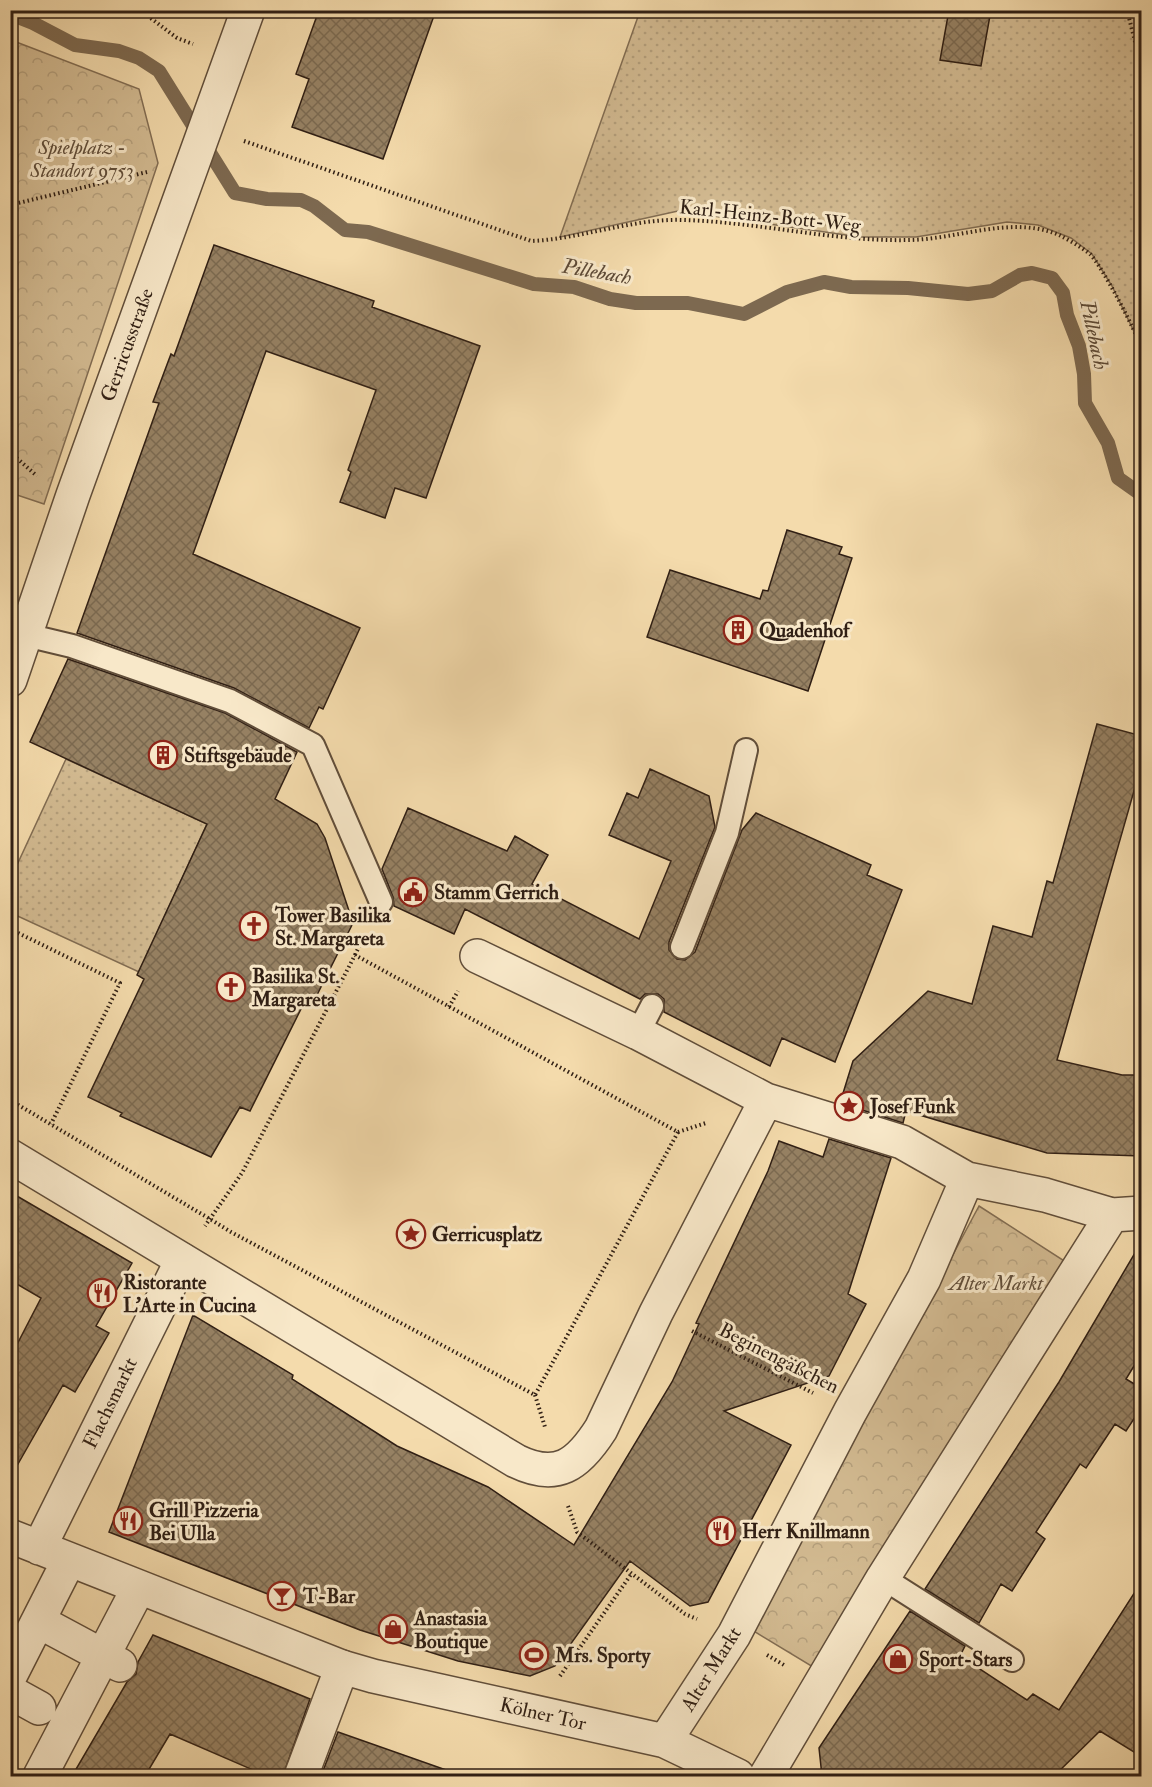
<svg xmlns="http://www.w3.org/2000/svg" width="1152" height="1787" font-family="'IM FELL Double Pica',serif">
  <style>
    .forest { fill: url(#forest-crowns); stroke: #826d53; stroke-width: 1.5 }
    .garden { fill: url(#garden-dots); stroke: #826d53; stroke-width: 1.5 }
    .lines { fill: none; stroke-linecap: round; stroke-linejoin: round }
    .stream { stroke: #7d6950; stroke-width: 14 }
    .building { fill: url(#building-cross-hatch); stroke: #301f14; stroke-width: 1.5 }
    .service-casing { stroke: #614e3a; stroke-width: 26 }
    .pedestrian-casing { stroke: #614e3a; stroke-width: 36 }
    .minor-casing { stroke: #614e3a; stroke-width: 36 }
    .path { stroke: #301f14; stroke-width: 4; stroke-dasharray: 1.5 3; stroke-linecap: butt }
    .service { stroke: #f8e8c9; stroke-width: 22 }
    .pedestrian { stroke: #f8e8c9; stroke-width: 33 }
    .minor { stroke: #f8e8c9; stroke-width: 33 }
    .labels { text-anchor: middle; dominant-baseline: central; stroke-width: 6; stroke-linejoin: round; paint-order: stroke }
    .park-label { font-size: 20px; font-style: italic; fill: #614e3a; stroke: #f8e8c9 }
    .street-label { font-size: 20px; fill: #301f14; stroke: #f8e8c9 }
    .poi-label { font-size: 20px; font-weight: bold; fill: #301f14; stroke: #f8e8c9; text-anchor: start }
    .water-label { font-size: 21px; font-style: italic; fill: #5d4a37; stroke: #f8e8c9 }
  </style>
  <defs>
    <pattern id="forest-crowns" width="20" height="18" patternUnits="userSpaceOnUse" patternTransform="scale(1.5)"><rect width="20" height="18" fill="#d3bb92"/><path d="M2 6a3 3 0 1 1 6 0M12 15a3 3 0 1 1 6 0" fill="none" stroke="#b5a07d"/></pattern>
    <pattern id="garden-dots" width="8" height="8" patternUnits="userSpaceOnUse" patternTransform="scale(1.5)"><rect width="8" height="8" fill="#d3bb92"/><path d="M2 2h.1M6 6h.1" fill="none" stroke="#b5a07d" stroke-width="1.8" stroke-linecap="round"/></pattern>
    <pattern id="building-cross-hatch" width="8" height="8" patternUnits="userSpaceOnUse" patternTransform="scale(1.5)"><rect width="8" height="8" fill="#968163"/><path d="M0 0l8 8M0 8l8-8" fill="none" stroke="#7b6950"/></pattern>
  </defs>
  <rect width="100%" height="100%" fill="#f4dbac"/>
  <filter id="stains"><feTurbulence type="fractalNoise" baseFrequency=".00333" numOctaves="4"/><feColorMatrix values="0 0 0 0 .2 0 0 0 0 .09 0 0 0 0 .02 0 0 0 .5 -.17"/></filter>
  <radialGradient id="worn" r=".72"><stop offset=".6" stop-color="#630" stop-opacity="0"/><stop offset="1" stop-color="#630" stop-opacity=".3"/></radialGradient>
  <!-- forest -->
  <path class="forest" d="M11,40L139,89L158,163L44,504L11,493Z
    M979,1206L1069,1264L813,1667L752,1630Z"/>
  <!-- garden -->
  <path class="garden" d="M640,11H1141V346L1112,286L1092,254L1071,238L1038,225L1007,222L916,237H860L678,211L560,237Z
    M66,759L207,824L139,972L11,913V878Z"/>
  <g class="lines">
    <!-- stream -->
    <path class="stream" d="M10,14L33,23L75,45L119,51L139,58L159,71L235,193L267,199L301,200L314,206L345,230L368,232L534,284L574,287L610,299L636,303H688L744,314L787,292L824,282L851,287L908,288L968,294L992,291L1020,275L1032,273L1052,278L1063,293L1067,315L1079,346L1084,374L1085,403L1108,443L1118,478L1142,495"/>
  </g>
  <!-- building -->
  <path class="building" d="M319,10H436L383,159L292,127L309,79L296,74Z
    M949,10H991L981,66L940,60Z
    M214,245L374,301L372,307L480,346L426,498L395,488L385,518L340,502L351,472L348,470L376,390L266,351L193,554L360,628L323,709L319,707L309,728L234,688L77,633L159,403L153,402L171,354L174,356Z
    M787,530L842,547L839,554L852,558L808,691L647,637L670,570L760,599L763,590L768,591Z
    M68,659L225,713L297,752L275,799L317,824L325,838L353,923L315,999L308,995L250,1111L240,1107L211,1157L120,1116L122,1113L88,1097L144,979L137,975L207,824L30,742Z
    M1097,724L1142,736V763L1057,1060L1122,1075H1142V1156L1047,1153L906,1111L903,1123L840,1103L853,1061L928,991L972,1004L993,926L1032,937L1047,881L1053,883Z
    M650,769L709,796L715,827L669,942V950L677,959L685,960L695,952L742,830L756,813L871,865L867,875L902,890L835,1062L782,1038L770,1066L664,1012V999L658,994H645L640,999L465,909L454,934L394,906L393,897L382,869L408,808L507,851L515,836L548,855L532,884L639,939L671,861L609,835L627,793L638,798Z
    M829,1139L891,1158L848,1294L866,1304L829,1376L724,1411L791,1445L708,1602L690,1606L630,1561L555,1666L530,1676L458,1661L360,1630L109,1532L193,1315L293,1375L292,1379L397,1446L488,1487L574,1545L672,1382L699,1324L696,1323L768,1171L779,1141L823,1157Z
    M10,1192L132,1263L96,1326L109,1333L75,1392L63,1385L10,1478V1358L41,1298L10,1280Z
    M1142,1241V1353L1126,1379L1141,1388V1408L1126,1431L1115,1424L1086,1468L1080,1464L1036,1532L1045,1539L1012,1591L1001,1584L979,1623L925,1589L1059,1382Z
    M1142,1581V1757L1100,1731L1054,1776H822L819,1748L910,1611L965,1646L960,1656L1027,1700L1033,1694L1059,1710Z
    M153,1635L310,1699L283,1776H267L170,1734L145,1776H72L127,1682L136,1674L138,1662Z
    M338,1732L449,1771L448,1776H321Z"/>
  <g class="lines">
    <!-- service casing -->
    <g class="service-casing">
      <path id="service" d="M26,635L72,646L230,701L313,745L381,902
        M682,947L727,833L746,750
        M638,1033L652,1006
        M883,1578L1012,1660"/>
    </g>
    <!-- pedestrian casing -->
    <g class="pedestrian-casing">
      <path id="pedestrian" d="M10,1536L342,1667
        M39,1548L182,1260
        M38,1621L120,1665
        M10,1676L69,1560
        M10,1692L39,1708
        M40,1776L139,1587"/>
    </g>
    <!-- minor casing -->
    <g class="minor-casing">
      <path id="minor" d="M10,680L73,495L248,10
        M477,956L638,1033L766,1100L902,1142L967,1179L1045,1195L1112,1215L1142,1213
        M10,1156L516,1461C557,1481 578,1465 601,1429L656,1313L766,1100
        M665,1741L734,1635L850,1412L924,1279L967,1179
        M301,1776L342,1667L373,1676L665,1741L738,1776
        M766,1776L883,1578L1112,1215"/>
    </g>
    <!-- path -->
    <path class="path" d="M140,10L177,38L193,44
      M1127,10L1142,69
      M244,141L531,241C582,239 632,218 684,220C760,222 834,242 910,240C959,239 1012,215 1059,235C1069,240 1081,247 1090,254C1102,266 1137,333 1142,350
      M10,205L147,172
      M10,452L37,476
      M10,929L120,983L51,1124
      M355,955L365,934
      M449,1007L458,991
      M10,1100L210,1219L231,1232L535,1395L678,1132L355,955L242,1173L205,1226
      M678,1132L706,1123
      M692,1331L813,1393
      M535,1395L545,1427
      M568,1506L577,1532L685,1614L697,1619
      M767,1655L784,1665
      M560,1676L632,1573"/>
    <!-- service -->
    <use href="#service" class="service"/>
    <!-- pedestrian -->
    <use href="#pedestrian" class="pedestrian"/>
    <!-- minor -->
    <use href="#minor" class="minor"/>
  </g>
  <!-- icons -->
  <defs>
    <g id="building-ring" transform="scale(1.5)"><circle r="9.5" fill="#f8e8c9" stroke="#8f2418" stroke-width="1.5"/><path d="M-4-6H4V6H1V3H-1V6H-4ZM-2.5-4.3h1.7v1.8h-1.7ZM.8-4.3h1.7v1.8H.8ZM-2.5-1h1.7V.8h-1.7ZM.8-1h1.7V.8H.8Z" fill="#8f2418"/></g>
    <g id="civic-ring" transform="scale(1.5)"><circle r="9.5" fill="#f8e8c9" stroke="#8f2418" stroke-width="1.5"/><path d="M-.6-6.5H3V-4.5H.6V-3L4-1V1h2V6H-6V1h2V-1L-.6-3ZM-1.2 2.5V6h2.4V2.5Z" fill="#8f2418"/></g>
    <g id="church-ring" transform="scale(1.5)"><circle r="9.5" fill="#f8e8c9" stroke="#8f2418" stroke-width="1.5"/><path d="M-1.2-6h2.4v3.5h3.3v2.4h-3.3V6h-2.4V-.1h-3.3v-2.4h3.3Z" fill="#8f2418"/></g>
    <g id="sight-ring" transform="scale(1.5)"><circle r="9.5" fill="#f8e8c9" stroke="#8f2418" stroke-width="1.5"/><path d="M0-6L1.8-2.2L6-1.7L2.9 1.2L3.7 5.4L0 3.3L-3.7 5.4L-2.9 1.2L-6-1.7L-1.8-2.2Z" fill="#8f2418"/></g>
    <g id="restaurant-ring" transform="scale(1.5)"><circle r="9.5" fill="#f8e8c9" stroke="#8f2418" stroke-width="1.5"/><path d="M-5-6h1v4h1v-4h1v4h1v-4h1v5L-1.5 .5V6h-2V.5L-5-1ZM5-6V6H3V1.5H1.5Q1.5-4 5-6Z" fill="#8f2418"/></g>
    <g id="bar-ring" transform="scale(1.5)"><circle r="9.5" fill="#f8e8c9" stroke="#8f2418" stroke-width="1.5"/><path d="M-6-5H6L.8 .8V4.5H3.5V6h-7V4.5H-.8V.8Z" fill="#8f2418"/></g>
    <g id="shop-ring" transform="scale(1.5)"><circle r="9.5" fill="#f8e8c9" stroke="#8f2418" stroke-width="1.5"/><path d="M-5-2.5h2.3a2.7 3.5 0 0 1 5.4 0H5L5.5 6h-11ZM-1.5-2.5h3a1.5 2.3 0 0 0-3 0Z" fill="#8f2418"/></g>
    <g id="stadium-ring" transform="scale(1.5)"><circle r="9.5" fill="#f8e8c9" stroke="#8f2418" stroke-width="1.5"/><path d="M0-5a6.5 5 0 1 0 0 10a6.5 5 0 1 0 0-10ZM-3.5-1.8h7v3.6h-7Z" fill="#8f2418"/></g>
  </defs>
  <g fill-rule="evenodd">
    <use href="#building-ring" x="738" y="630"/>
    <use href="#building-ring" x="163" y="755"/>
    <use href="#civic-ring" x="413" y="892"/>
    <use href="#church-ring" x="254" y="926"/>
    <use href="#church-ring" x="231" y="987"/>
    <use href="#sight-ring" x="849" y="1106"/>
    <use href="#sight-ring" x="411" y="1234"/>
    <use href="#restaurant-ring" x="102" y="1293"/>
    <use href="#restaurant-ring" x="128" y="1521"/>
    <use href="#restaurant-ring" x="721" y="1531"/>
    <use href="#bar-ring" x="282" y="1596"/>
    <use href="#shop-ring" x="393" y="1629"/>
    <use href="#stadium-ring" x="534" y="1655"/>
    <use href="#shop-ring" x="898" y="1659"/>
  </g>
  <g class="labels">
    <!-- park labels -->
    <g class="park-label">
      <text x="82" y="147">Spielplatz -<tspan x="82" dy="23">Standort 9753</tspan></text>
      <text x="996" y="1283">Alter Markt</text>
    </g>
    <!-- street labels -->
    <g class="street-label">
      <text transform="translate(770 216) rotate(6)">Karl-Heinz-Bott-Weg</text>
      <text transform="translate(127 345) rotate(-70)">Gerricusstraße</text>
      <text transform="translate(779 1358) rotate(27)">Beginengäßchen</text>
      <text transform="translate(110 1403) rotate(-64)">Flachsmarkt</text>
      <text transform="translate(711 1669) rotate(-58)">Alter Markt</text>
      <text transform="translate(543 1714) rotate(13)">Kölner Tor</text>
    </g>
    <!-- poi labels -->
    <g class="poi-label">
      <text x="759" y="630">Quadenhof</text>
      <text x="184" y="755">Stiftsgebäude</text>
      <text x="434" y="892">Stamm Gerrich</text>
      <text x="275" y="915">Tower Basilika<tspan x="275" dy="23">St. Margareta</tspan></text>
      <text x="252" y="976">Basilika St.<tspan x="252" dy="23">Margareta</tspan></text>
      <text x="870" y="1106">Josef Funk</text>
      <text x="432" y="1234">Gerricusplatz</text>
      <text x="123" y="1282">Ristorante<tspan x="123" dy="23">L'Arte in Cucina</tspan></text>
      <text x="149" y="1510">Grill Pizzeria<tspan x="149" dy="23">Bei Ulla</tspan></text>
      <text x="742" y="1531">Herr Knillmann</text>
      <text x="303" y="1596">T-Bar</text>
      <text x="414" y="1618">Anastasia<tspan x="414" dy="23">Boutique</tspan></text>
      <text x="555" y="1655">Mrs. Sporty</text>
      <text x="919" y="1659">Sport-Stars</text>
    </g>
    <!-- water labels -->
    <g class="water-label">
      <text transform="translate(597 272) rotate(10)">Pillebach</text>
      <text transform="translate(1094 335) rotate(78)">Pillebach</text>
    </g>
  </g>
  <!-- margin -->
  <rect width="1152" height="1787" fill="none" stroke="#f4dbac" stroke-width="36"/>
  <rect x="12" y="12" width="1128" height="1763" fill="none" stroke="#301f14" stroke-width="3"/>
  <rect x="18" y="18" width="1116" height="1751" fill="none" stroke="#301f14" stroke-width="1.5"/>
  <rect width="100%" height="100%" filter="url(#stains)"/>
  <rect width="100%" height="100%" fill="url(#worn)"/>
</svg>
